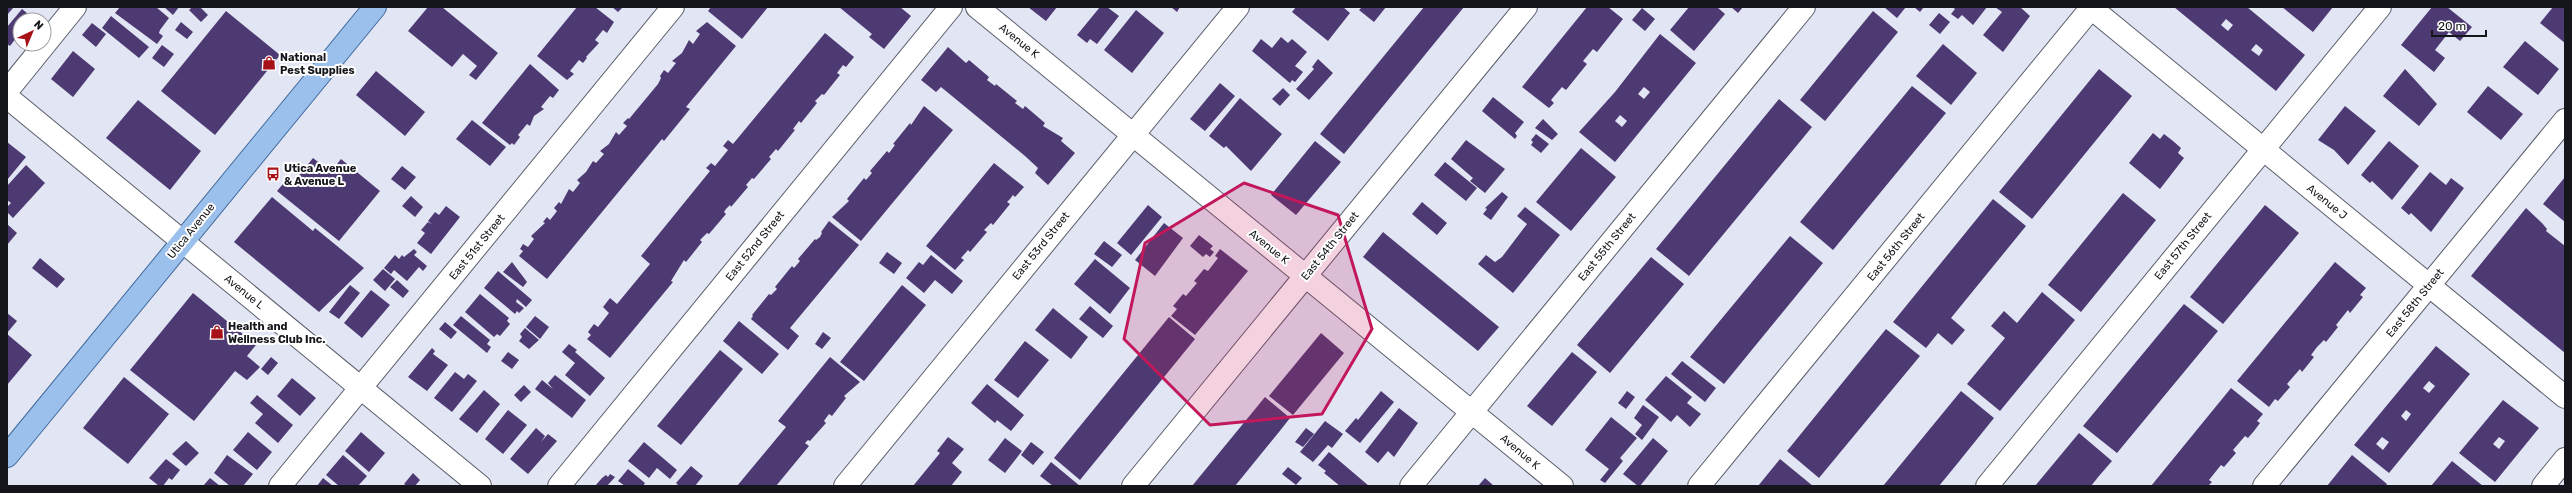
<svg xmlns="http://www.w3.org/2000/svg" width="2572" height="493" font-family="Rubik,sans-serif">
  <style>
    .building { fill: #4e3a73; fill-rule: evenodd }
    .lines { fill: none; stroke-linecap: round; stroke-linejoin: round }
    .minor-casing { stroke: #5a5d69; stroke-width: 24 }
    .major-casing { stroke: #41699b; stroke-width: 24 }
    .minor { stroke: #fff; stroke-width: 22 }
    .major { stroke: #9bc0ec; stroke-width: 22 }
    .marked { fill: #c2185b; fill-opacity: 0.2; stroke: #c2185b; stroke-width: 3; stroke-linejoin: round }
    .labels { text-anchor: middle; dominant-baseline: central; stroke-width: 4; stroke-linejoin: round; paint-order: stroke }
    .street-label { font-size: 11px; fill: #15161b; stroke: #fff }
    .poi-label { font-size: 11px; font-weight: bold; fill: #15161b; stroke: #fff; text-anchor: start }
  </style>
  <rect width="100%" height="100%" fill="#e2e6f4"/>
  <!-- building -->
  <path class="building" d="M7,7H14L7,15Z
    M120,7H156L169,18L160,30L159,33L163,36L157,44L115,13Z
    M164,7H179L173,15Z
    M192,7H200L208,15L201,22L189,10Z
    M428,7H442L498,53L476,80L469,75L477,66L463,54L452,67L408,31Z
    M577,7H595L614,22L607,33L603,30L595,40L599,43L586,57L587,58L583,63L579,60L570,71L574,74L567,80L537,56Z
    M612,7H623L618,12Z
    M711,7H768L742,39L708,11Z
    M839,7H900L911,16L884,49L869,37L872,34Z
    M1028,7H1057L1046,21Z
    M1100,7H1107L1119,16L1097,44L1090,39L1087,43L1077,35Z
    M1171,7H1180L1177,12Z
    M1296,7H1343L1350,13L1328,41L1292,12Z
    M1362,7H1386L1374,22L1359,10Z
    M1424,7H1464L1344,154L1320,134Z
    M1587,7H1608L1623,19L1597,52L1593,49L1583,61L1587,64L1566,90L1562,87L1551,100L1554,103L1549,108L1522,87Z
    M1689,7H1717L1725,14L1694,51L1670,30Z
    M1731,7H1743L1738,13Z
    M1884,7H1906L1897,18Z
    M1914,7H1924L1920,12Z
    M1952,7H1987L1973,25L1962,15L1958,19L1951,14L1955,9Z
    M1995,7H2020L2030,16L2003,52L1983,35L2002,12Z
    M2174,7H2247L2305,55L2276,91ZM2226,19L2233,25L2228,31L2221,25ZM2256,44L2263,50L2259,56L2251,50Z
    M2282,7H2333L2313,32Z
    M2432,7H2447L2472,27L2460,41L2449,32L2435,50L2445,58L2434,72L2401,45Z
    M2553,7H2565V43L2540,23Z
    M1642,8L1655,19L1645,31L1632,20Z
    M22,9L33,18L31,20H20V33L10,46L7,44V27Z
    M1136,10L1164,33L1132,73L1104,50Z
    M226,11L280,55L215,135L161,91Z
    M1873,11L1898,32L1825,121L1800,100Z
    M1939,13L1950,22L1940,34L1929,25Z
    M111,16L149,47L139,58L102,28Z
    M181,22L193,32L187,39L175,30Z
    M707,22L736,46L686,107L690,109L664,141L662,139L547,279L519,256L523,251L520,249L523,244L528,247L534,239L531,236L545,223L543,222L547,217L550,220L554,215L557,211L554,208L559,202L561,204L569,189L573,192L577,187L580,183L577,180L586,172L593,161L596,163L604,154L600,151L609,144L616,132L619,135L627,126L623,123L628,118L629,119L658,84L661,78L660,76L664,70L668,73L676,63L672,61L682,53L689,40L693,44L700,34L696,31Z
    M92,23L106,34L96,47L82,35Z
    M825,33L854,57L846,67L843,65L837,73L840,75L824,95L822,94L815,101L817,103L801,123L799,121L793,129L795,130L778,151L776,149L769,157L771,159L754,179L752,178L746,185L748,187L731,207L730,205L726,209L724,212L726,214L709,234L707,233L700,240L702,242L686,262L684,260L671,281L673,282L610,358L587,339L591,335L588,332L594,324L598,327L609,313L603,307L610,298L617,304L650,264L641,256L710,171L706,168L711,163L715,166L728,150L723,146L728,140L733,144Z
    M1660,34L1696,63L1615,162L1579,132L1615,92ZM1644,87L1650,92L1644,99L1638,94ZM1620,115L1627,121L1622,127L1615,121Z
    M1281,37L1288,43L1292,39L1307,52L1295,66L1303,72L1295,82L1292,80L1290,83L1252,51L1261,39L1272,48Z
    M2525,41L2559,69L2538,95L2503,67Z
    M1943,44L1977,73L1951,105L1916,76Z
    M162,45L174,54L164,67L152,58Z
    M948,47L966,63L969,60L989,77L987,80L995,86L996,84L1017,101L1015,103L1023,109L1025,106L1045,123L1043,126L1063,138L1061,141L1075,153L1048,185L1035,173L1038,168L1025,156L941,87L936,92L921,80Z
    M73,51L95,69L73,97L51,79Z
    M1318,59L1333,73L1309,100L1296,89L1314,69L1312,67Z
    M530,64L559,90L553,98L550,96L541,107L544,109L534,116L530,126L527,124L518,135L520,137L514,145L512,143L510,145L482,123Z
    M2099,69L2132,96L2032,219L1999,192Z
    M2405,69L2437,104L2419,126L2383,96Z
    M376,71L425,112L405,136L356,95Z
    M1220,83L1235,96L1205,131L1190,119Z
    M1912,86L1946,113L1833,250L1800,222Z
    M2488,86L2523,114L2501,140L2467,112Z
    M1283,88L1290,95L1280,106L1272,99Z
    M1493,97L1524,122L1515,133L1517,136L1515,139L1482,111Z
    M1240,98L1282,134L1251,171L1226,146L1224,148L1209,136Z
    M1779,99L1812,127L1689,276L1656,249Z
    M138,100L201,151L170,190L106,138Z
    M924,106L953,130L861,241L832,217L849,201L847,199L864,178L866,180L872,173L870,171L887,151L889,153L895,145L893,144L910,123L911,125Z
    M2345,106L2376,131L2348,165L2334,150L2318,140Z
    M1543,119L1558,134L1552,140L1535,128Z
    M472,120L506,147L490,166L456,139Z
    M2153,133L2160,139L2164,134L2173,141L2181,148L2178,153L2184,158L2160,189L2129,163Z
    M1536,134L1549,144L1541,153L1531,145L1533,142L1531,140Z
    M1466,140L1505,169L1485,193L1470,181L1473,178L1451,159Z
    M1315,141L1341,162L1296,215L1271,195Z
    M2389,141L2419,166L2392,200L2372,181L2370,183L2361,175Z
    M7,142L26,157L7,180Z
    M1581,148L1616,177L1571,231L1536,202Z
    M313,158L331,172L341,159L380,191L339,241L277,191L288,178L293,183Z
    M1445,162L1477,188L1466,201L1434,175Z
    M994,163L1024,187L1015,197L1013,195L1010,199L1007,202L1010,204L993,225L991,223L984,230L987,232L970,252L968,250L961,258L964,260L955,270L926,246Z
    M26,165L45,183L13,218L7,212V207L11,203L7,200V186Z
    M402,166L416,177L405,190L391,179Z
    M2430,172L2446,185L2451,178L2464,188L2431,232L2411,213L2409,215L2401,208Z
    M2565,177V222L2543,204Z
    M1502,192L1508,197L1491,220L1483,214L1487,209L1485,208Z
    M2123,193L2156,220L2081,312L2048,285Z
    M411,196L423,207L415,217L402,206Z
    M272,197L313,231L315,228L364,268L319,312L234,242Z
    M1993,199L2026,226L1951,318L1965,330L1952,345L1938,333L1926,348L1893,322Z
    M1422,202L1447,223L1437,235L1412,214Z
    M1148,205L1162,217L1131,255L1117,243Z
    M2265,205L2299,233L2223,324L2190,297Z
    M446,206L460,217L431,254L417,243L425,233L421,230L428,222L432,224L428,221L435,212L439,215Z
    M1525,207L1560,235L1513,293L1478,264L1486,255L1495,262L1502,257L1527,224L1517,216Z
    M2526,208L2542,223L2547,229L2546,231L2565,246V353L2471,276Z
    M829,221L859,245L790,328L799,336L788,350L751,319L753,316L752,315L769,294L771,295L777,289L775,287L792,266L794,268L800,261L798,259L815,239L816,240L820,237L822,233L821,232Z
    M1164,223L1183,238L1155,276L1135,260Z
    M7,224L17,233L7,245Z
    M1383,232L1499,327L1478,351L1363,257Z
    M1199,235L1213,246L1210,249L1214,252L1210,257L1206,254L1203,257L1190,246Z
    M1790,236L1823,263L1724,384L1690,357Z
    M1104,241L1122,255L1112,267L1094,254Z
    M414,249L417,252L414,255L427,266L423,271L419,267L407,281L394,270L391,274L384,268L395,255L399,259L402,255L404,257Z
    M1220,249L1248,271L1195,335L1171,316L1177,309L1173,306L1183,294L1186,296L1197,283L1194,281L1204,269L1208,271L1218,258L1215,256Z
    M887,252L902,263L894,274L879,263Z
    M931,255L963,281L952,294L935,280L924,293L906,278L919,262L923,265Z
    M1651,257L1684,284L1610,373L1577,345Z
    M40,258L65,279L57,288L32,268Z
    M1095,259L1130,288L1110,314L1074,284Z
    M512,262L527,282L523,287L503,272Z
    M2335,262L2366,288L2360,295L2363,297L2350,313L2348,310L2336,325L2338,327L2326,342L2324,340L2317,347L2311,355L2314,357L2302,372L2300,369L2293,377L2287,384L2290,387L2278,401L2275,399L2269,407L2237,381Z
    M383,269L395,279L385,291L373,280Z
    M498,271L532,300L526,307L517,299L516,302L524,308L519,313L517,311L515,314L484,288Z
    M397,280L409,291L403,298L390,287Z
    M350,285L360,293L339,319L329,312Z
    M902,285L926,305L864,381L840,362Z
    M371,290L390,305L362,338L344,323Z
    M2042,292L2075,320L2000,411L1967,384L2005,338L1991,326L2004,311L2017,323Z
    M193,293L256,345L247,356L260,367L247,380L235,371L194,421L130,370Z
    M480,294L509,318L507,321L510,324L500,336L497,334L494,337L465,312Z
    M2184,304L2218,331L2117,453L2083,426Z
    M1090,306L1113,326L1103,338L1079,319Z
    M1053,308L1088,337L1071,359L1035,330Z
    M7,313L17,321L7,333Z
    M461,316L490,340L487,344L491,347L487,353L453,325Z
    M535,316L549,327L540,339L526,327Z
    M1169,317L1195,339L1080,480L1054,458Z
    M739,321L779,354L762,374L723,341Z
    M445,322L457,332L451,339L439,329Z
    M525,328L539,340L529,349L519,341L522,337L520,334Z
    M1886,329L1920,356L1819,478L1787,451Z
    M823,332L831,338L822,349L815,344Z
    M1321,333L1344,353L1293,415L1269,396Z
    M7,334L32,355L7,385Z
    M1025,341L1049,360L1018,398L994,380Z
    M569,344L577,350L575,352L605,378L590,396L565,375L575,363L562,352Z
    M2436,346L2470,374L2389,473L2354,445ZM2429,381L2435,386L2429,393L2423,388ZM2406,410L2411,414L2406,421L2401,416ZM2382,437L2389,442L2383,450L2376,444Z
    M432,348L435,351L433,354L448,365L427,391L408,377Z
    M720,350L743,369L681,445L657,426Z
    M508,352L519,360L512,369L501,361Z
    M1572,352L1597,372L1552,426L1527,406Z
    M271,357L278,363L268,375L261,369Z
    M830,357L860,382L844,396L846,398L832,416L829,414L826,418L824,421L826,423L810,441L808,440L805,443L809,446L776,486H737L786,427L778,421Z
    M1682,361L1716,388L1705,402L1671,374Z
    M455,372L464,379L468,374L477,381L452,412L434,398Z
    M555,375L586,400L572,418L535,389L542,380L553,389L548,383Z
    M1666,376L1692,397L1687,403L1701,414L1690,427L1677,415L1671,422L1645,400Z
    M124,377L169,414L128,464L83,428Z
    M292,378L316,398L300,416L277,396Z
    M987,384L1024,415L1011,431L997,420L995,423L971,403Z
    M524,385L531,392L521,402L514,395Z
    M2231,388L2263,414L2257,421L2260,423L2254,431L2248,438L2245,436L2233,450L2236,453L2224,467L2221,465L2209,480L2212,482L2208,486H2151Z
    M484,390L500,404L477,433L459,419Z
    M1381,391L1394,402L1360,443L1345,431L1356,418L1358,420Z
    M1627,391L1635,397L1626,409L1618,403Z
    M1961,391L1994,418L1957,464L1939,486H1883Z
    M257,395L293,425L278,443L255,423L263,414L250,403Z
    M1265,397L1290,418L1279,432L1235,486H1192Z
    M2503,400L2539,428L2495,482L2459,453ZM2499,437L2505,441L2499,449L2493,444Z
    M1643,405L1659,417L1642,440L1635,434L1642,425L1634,418Z
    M1399,408L1418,423L1394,457L1388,451L1378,463L1365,452Z
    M508,410L527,425L503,454L485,439Z
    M1611,417L1637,438L1620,458L1623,461L1605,483L1600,480L1609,469L1585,450Z
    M1325,421L1343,434L1332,448L1328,445L1313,462L1300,452Z
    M536,428L545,436L541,442L548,434L557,441L528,474L510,459Z
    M1306,428L1314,434L1303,447L1295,442Z
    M248,432L272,452L257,470L233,450Z
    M361,432L385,453L369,472L345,451Z
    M2079,433L2112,461L2099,476L2091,486H2035Z
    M948,437L964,449L952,463L962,472L951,486H913L940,453L937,451Z
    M1005,438L1022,451L1005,473L988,460Z
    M1653,438L1668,451L1640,486H1638L1623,474Z
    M186,441L199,453L186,466L172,454Z
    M644,442L677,470L670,479L657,468L649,478L628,461Z
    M1031,442L1044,452L1033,465L1021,455Z
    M1329,452L1369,486H1340L1324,473L1326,471L1318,465Z
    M227,455L253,474L243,486H230L214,473Z
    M343,455L367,476L358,486H339L326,475Z
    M2352,455L2387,484L2386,486H2327Z
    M166,459L180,470L172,480L169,478L163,486H159L149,478Z
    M1780,459L1813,486H1758Z
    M2452,461L2483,486H2431Z
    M1051,462L1080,486H1053L1040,476Z
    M691,466L703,476L695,486H679L676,483Z
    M1288,467L1302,478L1296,485L1282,474Z
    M628,469L645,483L643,486H625L618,481Z
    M413,473L420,480L415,486H407L404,484Z
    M610,474L615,477L607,486H595L602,478L606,475L608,477Z
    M210,478L220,486H203Z
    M323,478L333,486H317Z
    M1485,478L1494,486H1478Z"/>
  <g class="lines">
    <!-- minor casing -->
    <g class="minor-casing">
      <path id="minor" d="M977,7L1562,486
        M2090,7L2565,397
        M7,91L75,7
        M7,97L480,486
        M280,486L673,7
        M559,486L951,7
        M845,486L1238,7
        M1133,486L1526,7
        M1411,486L1804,7
        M1699,486L2092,7
        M1987,486L2380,7
        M2264,486L2565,120
        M2543,486L2565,459"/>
    </g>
    <!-- major casing -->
    <g class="major-casing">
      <path id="major" d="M7,456L375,7"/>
    </g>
    <!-- minor -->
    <use href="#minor" class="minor"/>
    <!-- major -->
    <use href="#major" class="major"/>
  </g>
  <!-- marked area -->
  <path class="marked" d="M1244,183L1338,215L1372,329L1322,414L1210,425L1124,339L1145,243Z"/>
  <!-- icons -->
  <defs>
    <g id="shop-bare" transform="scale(1.08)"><path d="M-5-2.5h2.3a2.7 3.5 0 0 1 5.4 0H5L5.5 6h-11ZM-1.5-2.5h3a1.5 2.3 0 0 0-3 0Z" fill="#a71218" stroke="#fff" stroke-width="2.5" paint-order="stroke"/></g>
    <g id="bus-bare" transform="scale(1.08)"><path d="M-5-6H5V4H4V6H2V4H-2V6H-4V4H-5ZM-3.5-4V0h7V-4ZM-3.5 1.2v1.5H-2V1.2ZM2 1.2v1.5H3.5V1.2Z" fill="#a71218" stroke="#fff" stroke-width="2.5" paint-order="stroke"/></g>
  </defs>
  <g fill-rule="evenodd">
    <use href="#shop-bare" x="269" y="63"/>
    <use href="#bus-bare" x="273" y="174"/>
    <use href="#shop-bare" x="217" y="332"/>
  </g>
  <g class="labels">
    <!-- street labels -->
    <g class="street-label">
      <text transform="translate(1019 41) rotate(39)">Avenue K</text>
      <text transform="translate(2327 202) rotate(39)">Avenue J</text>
      <text transform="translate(191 231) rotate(-51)">Utica Avenue</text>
      <text transform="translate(755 246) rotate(-51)">East 52nd Street</text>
      <text transform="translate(1041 246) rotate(-51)">East 53rd Street</text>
      <text transform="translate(1330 246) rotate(-51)">East 54th Street</text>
      <text transform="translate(2183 246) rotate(-51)">East 57th Street</text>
      <text transform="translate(477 247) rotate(-51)">East 51st Street</text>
      <text transform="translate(1269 247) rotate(39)">Avenue K</text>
      <text transform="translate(1607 247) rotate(-51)">East 55th Street</text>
      <text transform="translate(1896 247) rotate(-51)">East 56th Street</text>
      <text transform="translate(244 292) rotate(39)">Avenue L</text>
      <text transform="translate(2415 303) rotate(-51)">East 58th Street</text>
      <text transform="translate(1520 452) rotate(40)">Avenue K</text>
    </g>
    <!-- poi labels -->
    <g class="poi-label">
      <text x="280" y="57">National<tspan x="280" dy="13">Pest Supplies</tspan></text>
      <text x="284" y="168">Utica Avenue<tspan x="284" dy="13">&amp; Avenue L</tspan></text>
      <text x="228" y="326">Health and<tspan x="228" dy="13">Wellness Club Inc.</tspan></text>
    </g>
  </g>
  <!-- border -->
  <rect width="2572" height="493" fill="none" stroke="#15161b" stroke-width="16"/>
  <!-- north arrow -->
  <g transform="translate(32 32) rotate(44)"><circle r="19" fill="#ffffff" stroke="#a1a2a4"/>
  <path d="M0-3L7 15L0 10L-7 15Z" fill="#a71218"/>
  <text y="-6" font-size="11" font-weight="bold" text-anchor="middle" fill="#15161b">N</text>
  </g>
  <!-- scale -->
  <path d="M2432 30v6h54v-6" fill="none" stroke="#15161b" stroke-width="2"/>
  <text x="2438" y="30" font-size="12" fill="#15161b" stroke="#ffffff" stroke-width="3" paint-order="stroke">20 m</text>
</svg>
